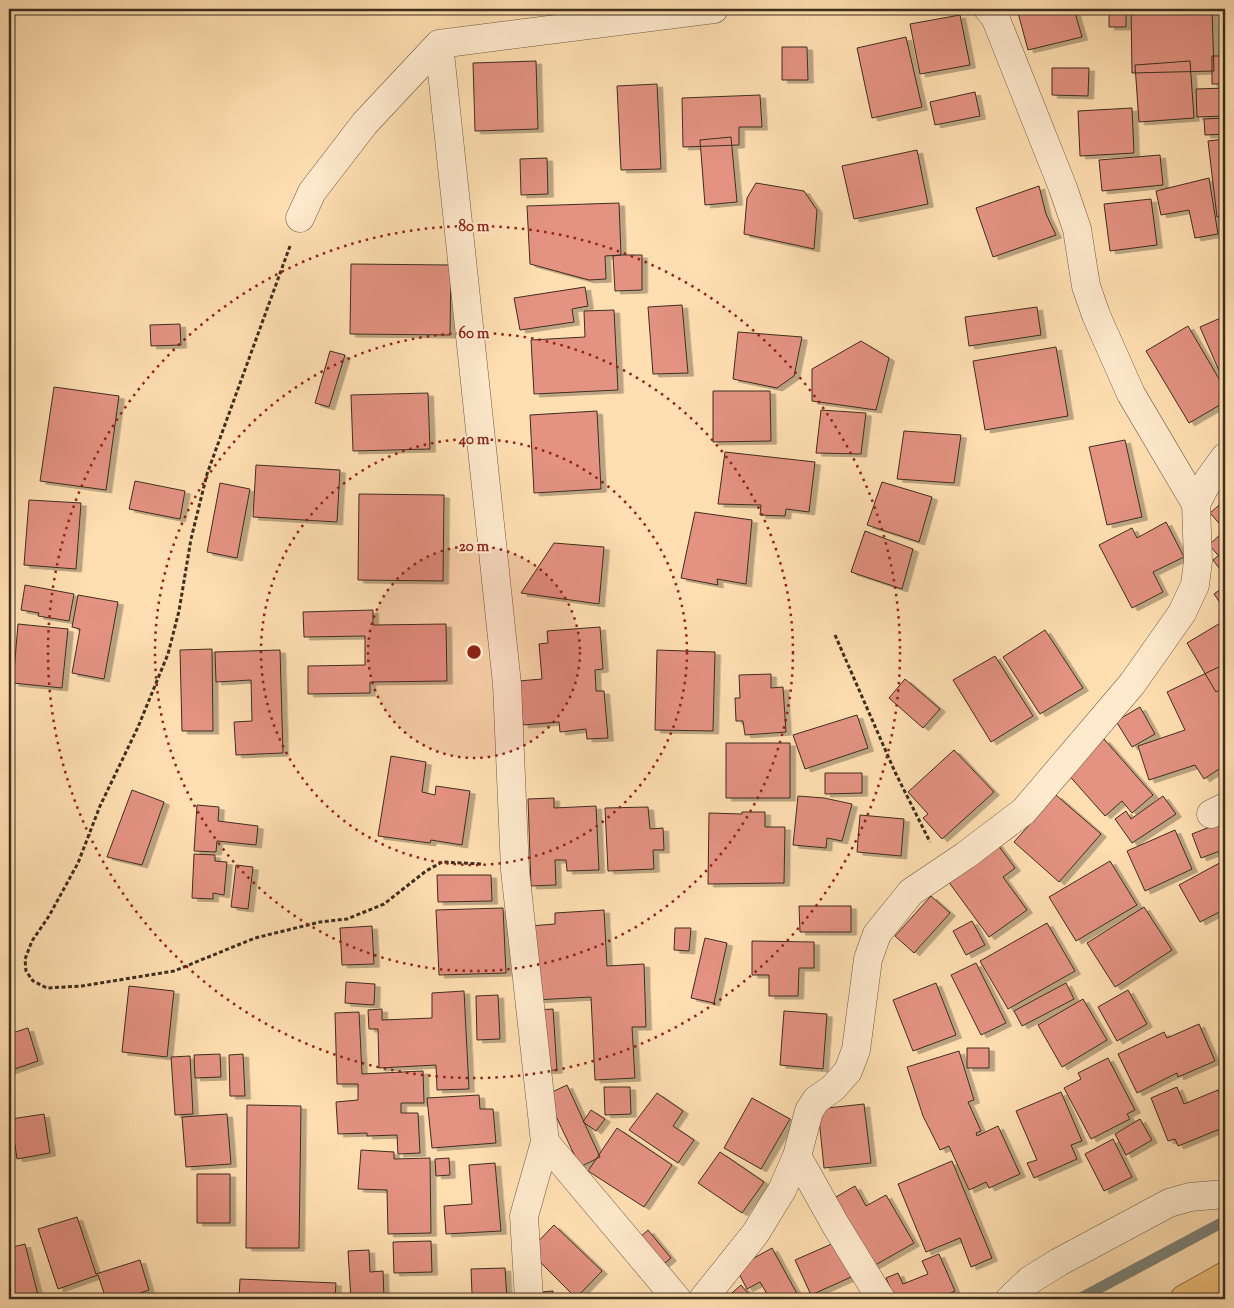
<svg xmlns="http://www.w3.org/2000/svg" width="1234" height="1308" font-family="'Sorts Mill Goudy',serif">
  <style>
    .lines { fill: none; stroke-linecap: round; stroke-linejoin: round }
    .stream { stroke: #7b8279; stroke-width: 11 }
    .building { fill: #e49282; stroke: #3d2e1e; filter: url(#shadow) }
    .street-casing { stroke: #6e5a43; stroke-width: 29 }
    .primary-casing { stroke: #3d2e1e; stroke-width: 29 }
    .path { stroke: #3d2e1e; stroke-width: 3; stroke-dasharray: 4 2.5; stroke-linecap: butt }
    .street { stroke: #ffeacd; stroke-width: 28 }
    .primary { stroke: #f0c079; stroke-width: 28 }
    .ring { fill: none; stroke: #8f2418; stroke-width: 2.5; stroke-dasharray: 2.5 5 }
    .centre { fill: #8f2418; stroke: #ffeacd; stroke-width: 2.5 }
    .ring-label { font-size: 15px; text-anchor: middle; font-weight: bold; fill: #8f2418; stroke: #ffeacd; stroke-width: 4; stroke-linejoin: round; paint-order: stroke }
  </style>
  <defs>
    <filter id="shadow"><feDropShadow dx="5.5" dy="3" stdDeviation="0" flood-color="#0004"/></filter>
  </defs>
  <rect width="100%" height="100%" fill="#ffdfb2"/>
  <filter id="stains"><feTurbulence type="fractalNoise" baseFrequency=".004" numOctaves="4"/><feColorMatrix values="0 0 0 0 .2 0 0 0 0 .09 0 0 0 0 .02 0 0 0 .5 -.17"/></filter>
  <radialGradient id="worn" r=".72"><stop offset=".6" stop-color="#630" stop-opacity="0"/><stop offset="1" stop-color="#630" stop-opacity=".3"/></radialGradient>
  <g class="lines">
    <!-- stream -->
    <path class="stream" d="M1079,1299L1225,1221"/>
  </g>
  <!-- building -->
  <path class="building" d="M1017,9H1074L1082,37L1028,50Z
    M1109,9H1126V27H1109Z
    M1131,9H1212L1214,71L1132,73Z
    M960,15L970,65L920,74L910,24Z
    M906,37L922,107L872,118L857,48Z
    M782,47H807L808,80H782Z
    M1212,56H1225V84H1212Z
    M536,61L538,129L475,131L473,63Z
    M1190,61L1194,118L1139,122L1135,65Z
    M1052,68H1089L1088,96L1052,95Z
    M657,84L661,169L621,170L617,86Z
    M1225,88V116L1197,117L1196,89Z
    M975,92L980,116L935,125L930,102Z
    M760,95L762,127H739V145L683,147L682,98Z
    M1132,108L1134,153L1080,156L1078,111Z
    M1225,118V134L1205,135L1204,119Z
    M731,137L737,202L705,205L700,140Z
    M1225,139V216L1217,217L1208,141Z
    M917,150L928,204L854,219L842,166Z
    M1160,155L1163,185L1102,191L1099,160Z
    M547,158L548,194L521,195L520,159Z
    M1209,178L1218,234L1195,238L1189,210L1161,215L1156,191Z
    M756,183L804,191L817,210L814,249L744,234L747,198Z
    M1039,186L1046,214L1056,235L993,257L976,208Z
    M1151,199L1157,245L1110,251L1104,204Z
    M619,203L621,255L605,256L606,279L589,280L530,264L527,206Z
    M621,255H642V290L615,291L613,256Z
    M351,264L451,265L450,335L350,334Z
    M585,287L588,306L572,309L574,322L520,330L514,298Z
    M682,305L688,373L653,374L648,307Z
    M1037,307L1041,335L969,346L965,317Z
    M614,310L618,390L534,394L531,340L585,337L584,311Z
    M1225,316V379L1223,380L1200,327Z
    M180,324L181,345L151,346L150,325Z
    M1188,326L1225,389V402L1189,423L1146,351Z
    M738,332L802,337L794,376L777,388L733,379Z
    M861,341L889,358L876,410L812,401V369Z
    M1056,347L1068,416L985,430L973,361Z
    M330,351L345,355L329,407L315,403Z
    M54,387L119,396L106,490L40,481Z
    M713,391H770L771,441L713,442Z
    M428,393L430,449L353,451L351,395Z
    M821,410L866,413L861,454L816,453Z
    M597,411L601,489L534,493L530,415Z
    M904,431L961,435L954,483L897,479Z
    M1125,440L1142,517L1107,525L1089,447Z
    M725,452L815,462L809,512L786,509L785,516L760,515L761,505L718,504Z
    M256,465L340,470L337,522L253,517Z
    M135,481L185,491L180,519L129,509Z
    M882,482L932,497L919,542L867,525Z
    M220,483L250,489L237,558L207,552Z
    M359,494L444,495L443,581L358,580Z
    M29,500L81,503L76,569L24,565Z
    M1225,500V530L1210,513Z
    M695,512L752,520L746,584L717,579L718,585L681,578Z
    M1166,522L1184,557L1153,572L1163,592L1132,608L1099,545L1132,528L1137,538Z
    M1225,530V563L1209,545Z
    M865,531L913,549L902,589L851,572Z
    M554,543L604,547L599,604L521,593Z
    M1225,550V576L1213,560Z
    M25,585L74,594L69,621L38,616L39,613L21,610Z
    M1225,586V610L1214,594Z
    M78,595L118,602L104,679L72,673L80,629L72,627Z
    M373,610V625L446,624L447,681L370,682V693L308,694V666L365,665V636L304,637L303,612Z
    M1222,622L1225,628V687L1216,692L1187,643Z
    M18,624L68,629L62,688L13,683Z
    M600,627L603,669L595,670L596,691H604L608,738L587,739L586,729L560,732L559,722L523,725L519,681L542,679L539,644L548,643L547,631Z
    M1045,630L1083,688L1040,714L1003,657Z
    M212,649L213,731H182L180,650Z
    M280,650L283,753L236,755L234,722L252,721L251,680L216,682L215,652Z
    M657,650L715,652L713,731L655,730Z
    M995,656L1033,716L991,742L953,680Z
    M1225,664V718L1221,722L1225,735V765L1204,779L1195,765L1149,780L1138,746L1185,730L1167,692Z
    M771,674V688L783,687L786,732L745,735L743,721H736L735,698H740L739,675Z
    M905,679L940,709L923,728L889,698Z
    M1140,707L1155,734L1132,747L1116,721Z
    M857,715L868,748L805,769L793,735Z
    M1104,739L1153,795L1132,813L1122,801L1105,816L1066,772Z
    M726,743H790V798H726Z
    M954,750L994,792L942,839L923,818L928,814L908,792Z
    M391,756L426,762L422,792L435,795L436,786L470,791L462,845L431,840L430,843L378,836Z
    M825,773H862V793L825,794Z
    M132,790L164,802L142,865L107,857Z
    M1056,795L1101,834L1059,882L1014,842Z
    M798,796L824,798L852,804L842,841L827,838L826,848L793,845Z
    M1163,796L1176,814L1132,843L1115,819L1126,811L1131,819Z
    M554,798V808L596,806L599,870L567,871L566,860H555L556,885L531,886L528,799Z
    M197,805L219,807L218,821L258,826L256,845L217,841L216,852L194,851Z
    M648,807L650,829L663,828L664,850H653L654,869L608,871L605,808Z
    M742,812H765V827H785L784,883L708,884L709,813L742,814Z
    M860,815L904,819L901,856L857,852Z
    M1225,821V849L1201,858L1192,834Z
    M1175,830L1192,869L1145,891L1127,851Z
    M995,841L1015,868L1003,877L1027,910L989,937L945,877Z
    M194,854L215,855V861L227,862L224,895L213,893V899L192,898Z
    M1225,860V909L1200,922L1179,885Z
    M1110,861L1137,905L1076,941L1049,897Z
    M236,865L253,867L248,909L231,907Z
    M437,875H491L492,901L438,902Z
    M931,896L950,913L914,953L895,936Z
    M799,906H851V932H800Z
    M1144,907L1172,950L1115,987L1087,943Z
    M503,908L506,973L439,975L436,910Z
    M604,910L607,966L644,964L646,1027H632L635,1078L595,1080L591,997L534,1000L530,926L555,924V913Z
    M972,921L985,945L966,955L953,931Z
    M1047,923L1075,971L1008,1009L980,961Z
    M372,926L374,964L342,965L340,928Z
    M675,928H691L689,951L674,950Z
    M705,938L727,943L714,1003L691,998Z
    M752,941L814,942V968H799L798,996H769V975H752Z
    M976,963L1006,1023L981,1035L951,975Z
    M346,982L375,984L374,1005L345,1003Z
    M936,983L956,1035L913,1051L893,1000Z
    M1066,983L1074,999L1022,1026L1014,1011Z
    M129,986L174,991L167,1057L122,1052Z
    M1128,990L1147,1024L1117,1041L1098,1007Z
    M464,991L469,1089L437,1090L436,1065L379,1068L378,1029H369L368,1010L382,1009V1020L432,1018V993Z
    M498,995L500,1039L477,1040L476,996Z
    M1083,999L1107,1040L1062,1067L1038,1025Z
    M553,1009L557,1070L539,1071L535,1010Z
    M784,1011L827,1014L823,1069L780,1065Z
    M359,1012L362,1074L423,1071L424,1103H401V1113H418L420,1153L398,1154L397,1135L367,1136V1133L338,1134L336,1102L358,1100V1084H337L335,1013Z
    M1199,1024L1215,1061L1178,1077L1177,1073L1137,1093L1118,1054L1164,1032L1167,1038Z
    M28,1028L38,1061L9,1071V1034Z
    M967,1048H989V1068H967Z
    M959,1051L974,1100L968,1102L981,1131L976,1133L977,1136L998,1126L1020,1174L989,1188L986,1182L969,1190L949,1146L940,1150L923,1116L907,1067Z
    M220,1054L221,1077L195,1078L194,1055Z
    M243,1054L245,1096H230L229,1055Z
    M190,1056L193,1114L175,1115L171,1057Z
    M1108,1058L1135,1110L1127,1114L1130,1119L1091,1139L1064,1088L1081,1079L1078,1073Z
    M567,1085L600,1157L580,1167L546,1095Z
    M604,1087H630L631,1114L605,1115Z
    M1177,1087L1184,1104L1218,1090L1225,1108V1127L1178,1146L1175,1139L1168,1141L1151,1098Z
    M1061,1092L1082,1141L1071,1145L1077,1159L1034,1178L1027,1163L1037,1160L1016,1111Z
    M657,1093L683,1111L673,1126L694,1140L678,1163L629,1130Z
    M479,1095L480,1109H493L496,1143L432,1148L427,1098Z
    M752,1098L790,1119L761,1169L724,1148Z
    M864,1104L871,1163L824,1168L818,1109Z
    M247,1105L301,1106L299,1248H246Z
    M591,1110L605,1119L596,1131L583,1122Z
    M44,1114L50,1153L17,1159L11,1119Z
    M227,1114L231,1164L186,1167L182,1117Z
    M1140,1119L1152,1140L1126,1155L1115,1134Z
    M617,1128L672,1165L644,1207L588,1171Z
    M1113,1139L1132,1177L1104,1191L1085,1154Z
    M361,1150L394,1152V1159L430,1158L431,1233L388,1234L387,1190L358,1189Z
    M720,1152L764,1182L742,1213L698,1183Z
    M449,1158L450,1175L436,1176L435,1159Z
    M952,1161L992,1258L971,1267L960,1238L926,1252L898,1184Z
    M495,1163L501,1231L446,1234L444,1206L472,1204L469,1165Z
    M197,1174H230V1223H197Z
    M855,1186L866,1206L886,1195L914,1243L870,1268L829,1201Z
    M77,1217L96,1274L140,1260L149,1290L122,1299H106L98,1275L58,1289L38,1229Z
    M554,1225L602,1271L576,1298L529,1251Z
    M648,1230L671,1258L660,1267L637,1240Z
    M843,1239L858,1274L811,1295L795,1260Z
    M431,1241L432,1272L394,1273L393,1242Z
    M25,1244L39,1299H9V1248Z
    M772,1248L800,1299H770L760,1282L747,1289L736,1268Z
    M369,1250L370,1272L383,1271L384,1299H351L348,1251Z
    M939,1254L955,1291L937,1299H895L886,1278L898,1273L903,1284L928,1274L922,1261Z
    M505,1268L507,1299H457V1294H472L471,1269Z
    M240,1279L336,1283L335,1299H239Z
    M741,1285L753,1299H725Z
    M553,1291V1299H530V1293Z"/>
  <g class="lines">
    <!-- street casing -->
    <g class="street-casing">
      <path id="street" d="M988,9L995,17L1063,188L1077,229L1086,286L1096,315L1131,394L1196,504
        M439,44L507,684L515,870L545,1142L524,1216L529,1299
        M300,218L312,192L365,123L439,44L714,9
        M1211,814L1225,807
        M545,1142L677,1299
        M797,1156L835,1224L881,1299
        M703,1299L755,1234L782,1190L797,1156L809,1111L816,1100L833,1088L848,1071L856,1050L868,959L877,934L911,892L966,855L1024,811L1132,684L1182,613L1195,585L1198,561L1196,504L1209,479L1225,457
        M1010,1299L1030,1280L1059,1262L1169,1203L1190,1197L1225,1194"/>
    </g>
    <!-- primary casing -->
    <g class="primary-casing">
      <path id="primary" d="M1184,1299L1225,1276"/>
    </g>
    <!-- path -->
    <path class="path" d="M290,246L207,474L191,539L179,611L168,654L138,727L100,806L78,863L49,916L32,941L25,959L26,971L33,981L47,988L82,986L174,971L255,938L320,922L347,919L384,904L426,871L442,862L482,864
      M835,635L895,772L930,842"/>
    <!-- street -->
    <use href="#street" class="street"/>
    <!-- primary -->
    <use href="#primary" class="primary"/>
  </g>
  <!-- distance rings -->
  <circle cx="474" cy="652" r="106" fill="#8f2418" fill-opacity=".12"/>
  <g class="ring">
    <circle cx="474" cy="652" r="106"/>
    <circle cx="474" cy="652" r="213"/>
    <circle cx="474" cy="652" r="319"/>
    <circle cx="474" cy="652" r="426"/>
  </g>
  <circle cx="474" cy="652" r="8" class="centre"/>
  <g class="ring-label">
    <text x="474" y="231">80 m</text>
    <text x="474" y="338">60 m</text>
    <text x="474" y="444">40 m</text>
    <text x="474" y="551">20 m</text>
  </g>
  <!-- margin -->
  <rect width="1234" height="1308" fill="none" stroke="#ffdfb2" stroke-width="30"/>
  <rect x="10" y="10" width="1214" height="1288" fill="none" stroke="#3d2e1e" stroke-width="2.5"/>
  <rect x="15" y="15" width="1204" height="1278" fill="none" stroke="#3d2e1e"/>
  <rect width="100%" height="100%" filter="url(#stains)"/>
  <rect width="100%" height="100%" fill="url(#worn)"/>
</svg>
